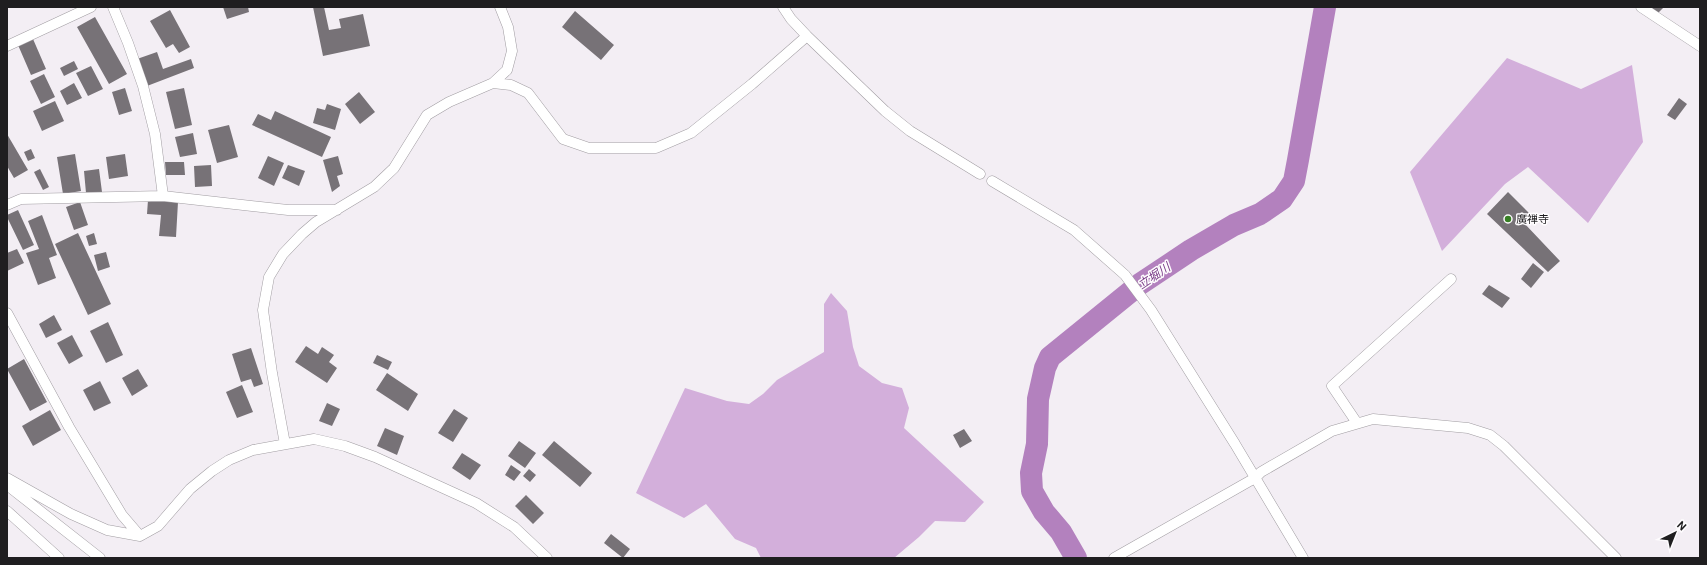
<svg xmlns="http://www.w3.org/2000/svg" width="1707" height="565" font-family="Roboto,'Noto Sans JP',sans-serif">
  <style>
    .green { fill: #d3afdb }
    .lines { fill: none; stroke-linecap: round; stroke-linejoin: round }
    .river { stroke: #b381be; stroke-width: 22 }
    .building { fill: #777277 }
    .street-casing { stroke: #a19da2; stroke-width: 11 }
    .street { stroke: #fff; stroke-width: 10 }
    .poi-dot { fill: #377f25; stroke: #fefcfe; stroke-width: 1.5 }
    .labels { text-anchor: middle; dominant-baseline: central; stroke-width: 3; stroke-linejoin: round; paint-order: stroke }
    .poi-label { font-size: 11px; fill: #1f1e20; stroke: #fefcfe; text-anchor: start }
    .water-label { font-size: 12px; font-style: italic; fill: #773985; stroke: #fefcfe }
  </style>
  <rect width="100%" height="100%" fill="#f3eef4"/>
  <!-- green -->
  <path class="green" d="M1507,58L1581,89L1632,65L1643,142L1588,223L1528,167L1505,184L1442,251L1410,172Z
    M831,293L847,311L853,347L859,366L882,383L902,388L909,408L904,428L984,502L965,522L935,521L919,537L894,558H761L756,548L735,539L706,504L684,518L636,493L685,388L727,401L749,404L763,394L777,380L824,352V304Z"/>
  <g class="lines">
    <!-- river -->
    <path class="river" d="M1076,558L1061,532L1044,512L1032,491L1031,473L1037,444L1038,399L1045,368L1050,357L1140,284L1191,250L1234,225L1260,214L1282,199L1294,181L1298,160L1325,7"/>
  </g>
  <!-- building -->
  <path class="building" d="M223,7H248L249,12L227,19Z
    M313,7H324L329,30L341,28L339,19L363,14L370,46L323,56Z
    M1651,7H1664L1657,14Z
    M170,10L190,47L179,53L173,44L166,48L150,21Z
    M575,11L614,45L601,60L562,27Z
    M95,17L127,74L109,84L77,27Z
    M33,39L46,69L31,75L18,45Z
    M157,52L163,69L191,59L194,68L147,86L137,59Z
    M74,61L78,69L64,76L60,68Z
    M91,66L103,89L88,96L76,73Z
    M44,74L55,97L41,104L30,81Z
    M74,83L82,98L67,105L60,91Z
    M125,88L132,111L119,115L112,92Z
    M184,88L192,125L175,129L166,92Z
    M359,92L375,112L360,124L345,104Z
    M1679,98L1687,104L1675,120L1667,115Z
    M55,101L64,121L42,131L33,111Z
    M327,104L341,109L335,130L313,123L317,108L325,110Z
    M275,111L331,137L322,157L252,125L258,114L271,120Z
    M229,125L238,157L217,163L208,130Z
    M193,133L197,154L180,157L175,137Z
    M7,134L28,170L14,178L7,166Z
    M31,149L35,158L28,161L24,152Z
    M75,154L81,191L63,194L57,157Z
    M125,154L128,176L109,179L106,157Z
    M268,156L284,163L274,186L258,178Z
    M338,156L343,174L337,176L340,186L332,192L323,160Z
    M165,162H184L185,175H166Z
    M211,165L212,186L195,187L194,166Z
    M288,165L305,171L299,186L282,178Z
    M40,169L49,187L43,190L34,172Z
    M99,169L102,192L86,193L84,171Z
    M1508,192L1531,215L1524,223L1560,261L1548,272L1487,214Z
    M148,200L178,202L176,237L159,236L161,215L147,214Z
    M80,202L88,225L74,230L66,207Z
    M18,210L34,245L23,250L7,217V215Z
    M42,215L57,255L49,258L56,278L38,285L26,253L39,249L28,221Z
    M78,233L111,304L88,315L55,244Z
    M94,233L97,244L89,246L86,236Z
    M17,249L24,263L7,271V253Z
    M106,252L110,267L98,271L94,255Z
    M1533,263L1544,272L1531,288L1521,279Z
    M1489,285L1510,298L1502,308L1482,294Z
    M54,315L62,330L46,338L39,324Z
    M108,322L123,355L106,363L90,331Z
    M72,335L83,356L69,364L57,343Z
    M306,346L318,354L322,347L334,355L329,362L337,368L327,383L295,362Z
    M251,348L263,384L254,387L251,379L241,382L232,354Z
    M377,355L392,362L388,370L373,363Z
    M24,359L47,402L30,411L7,369Z
    M138,369L148,386L132,396L122,378Z
    M387,373L418,394L408,411L376,390Z
    M100,381L111,403L94,411L83,390Z
    M242,385L253,412L237,418L226,392Z
    M327,403L340,409L332,426L319,421Z
    M454,409L468,418L453,442L438,433Z
    M50,410L61,430L33,446L22,426Z
    M385,428L404,436L397,455L377,446Z
    M964,429L972,441L960,448L953,435Z
    M519,441L536,453L525,468L508,456Z
    M554,441L592,473L580,487L542,455Z
    M462,453L481,465L470,480L452,468Z
    M511,465L521,472L514,481L505,475Z
    M529,469L536,475L530,482L523,476Z
    M526,495L544,513L533,524L515,506Z
    M611,534L630,549L623,558L604,543Z"/>
  <g class="lines">
    <!-- street casing -->
    <g class="street-casing">
      <path id="street" d="M113,7L128,43L143,86L155,134L163,196
        M783,7L791,19L807,36L885,111L910,131L980,174
        M1641,7L1700,46
        M7,46L91,7
        M493,83L511,85L528,93L563,139L589,148H656L691,133L752,84L807,36
        M992,181L1074,230L1125,275L1151,310L1235,444L1303,558
        M7,205L21,199L163,196L288,210H337
        M7,313L69,427L122,515L140,536L158,526L190,489L212,471L229,460L253,450L314,439L345,446L375,457L476,503L514,527L547,558
        M1357,423L1332,386L1451,279
        M285,444L272,373L263,310L269,277L283,254L302,234L316,222L374,187L394,168L427,115L449,102L493,83L507,70L512,51L508,27L500,7
        M7,478L71,514L107,530L140,536
        M7,485L100,558
        M7,511L59,558
        M1114,558L1255,478L1261,472L1332,431L1373,419L1468,428L1490,435L1504,446L1616,558"/>
    </g>
    <!-- street -->
    <use href="#street" class="street"/>
  </g>
  <!-- markers -->
  <circle class="poi-dot" cx="1508" cy="219" r="4"/>
  <g class="labels">
    <!-- poi labels -->
    <g class="poi-label">
      <text x="1516" y="219">廣禅寺</text>
    </g>
    <!-- water labels -->
    <g class="water-label">
      <text transform="translate(1154 276) rotate(-34)">立堀川</text>
    </g>
  </g>
  <!-- border -->
  <rect width="1707" height="565" fill="none" stroke="#1f1e20" stroke-width="16"/>
  <!-- north arrow -->
  <g transform="translate(1675 533) rotate(43)" stroke="#fefcfe" stroke-width="3" paint-order="stroke">
  <path d="M0-3L7 15L0 10L-7 15Z" fill="#1f1e20"/>
  <text y="-6" font-size="11" font-weight="bold" text-anchor="middle" fill="#1f1e20">N</text>
  </g>
</svg>
